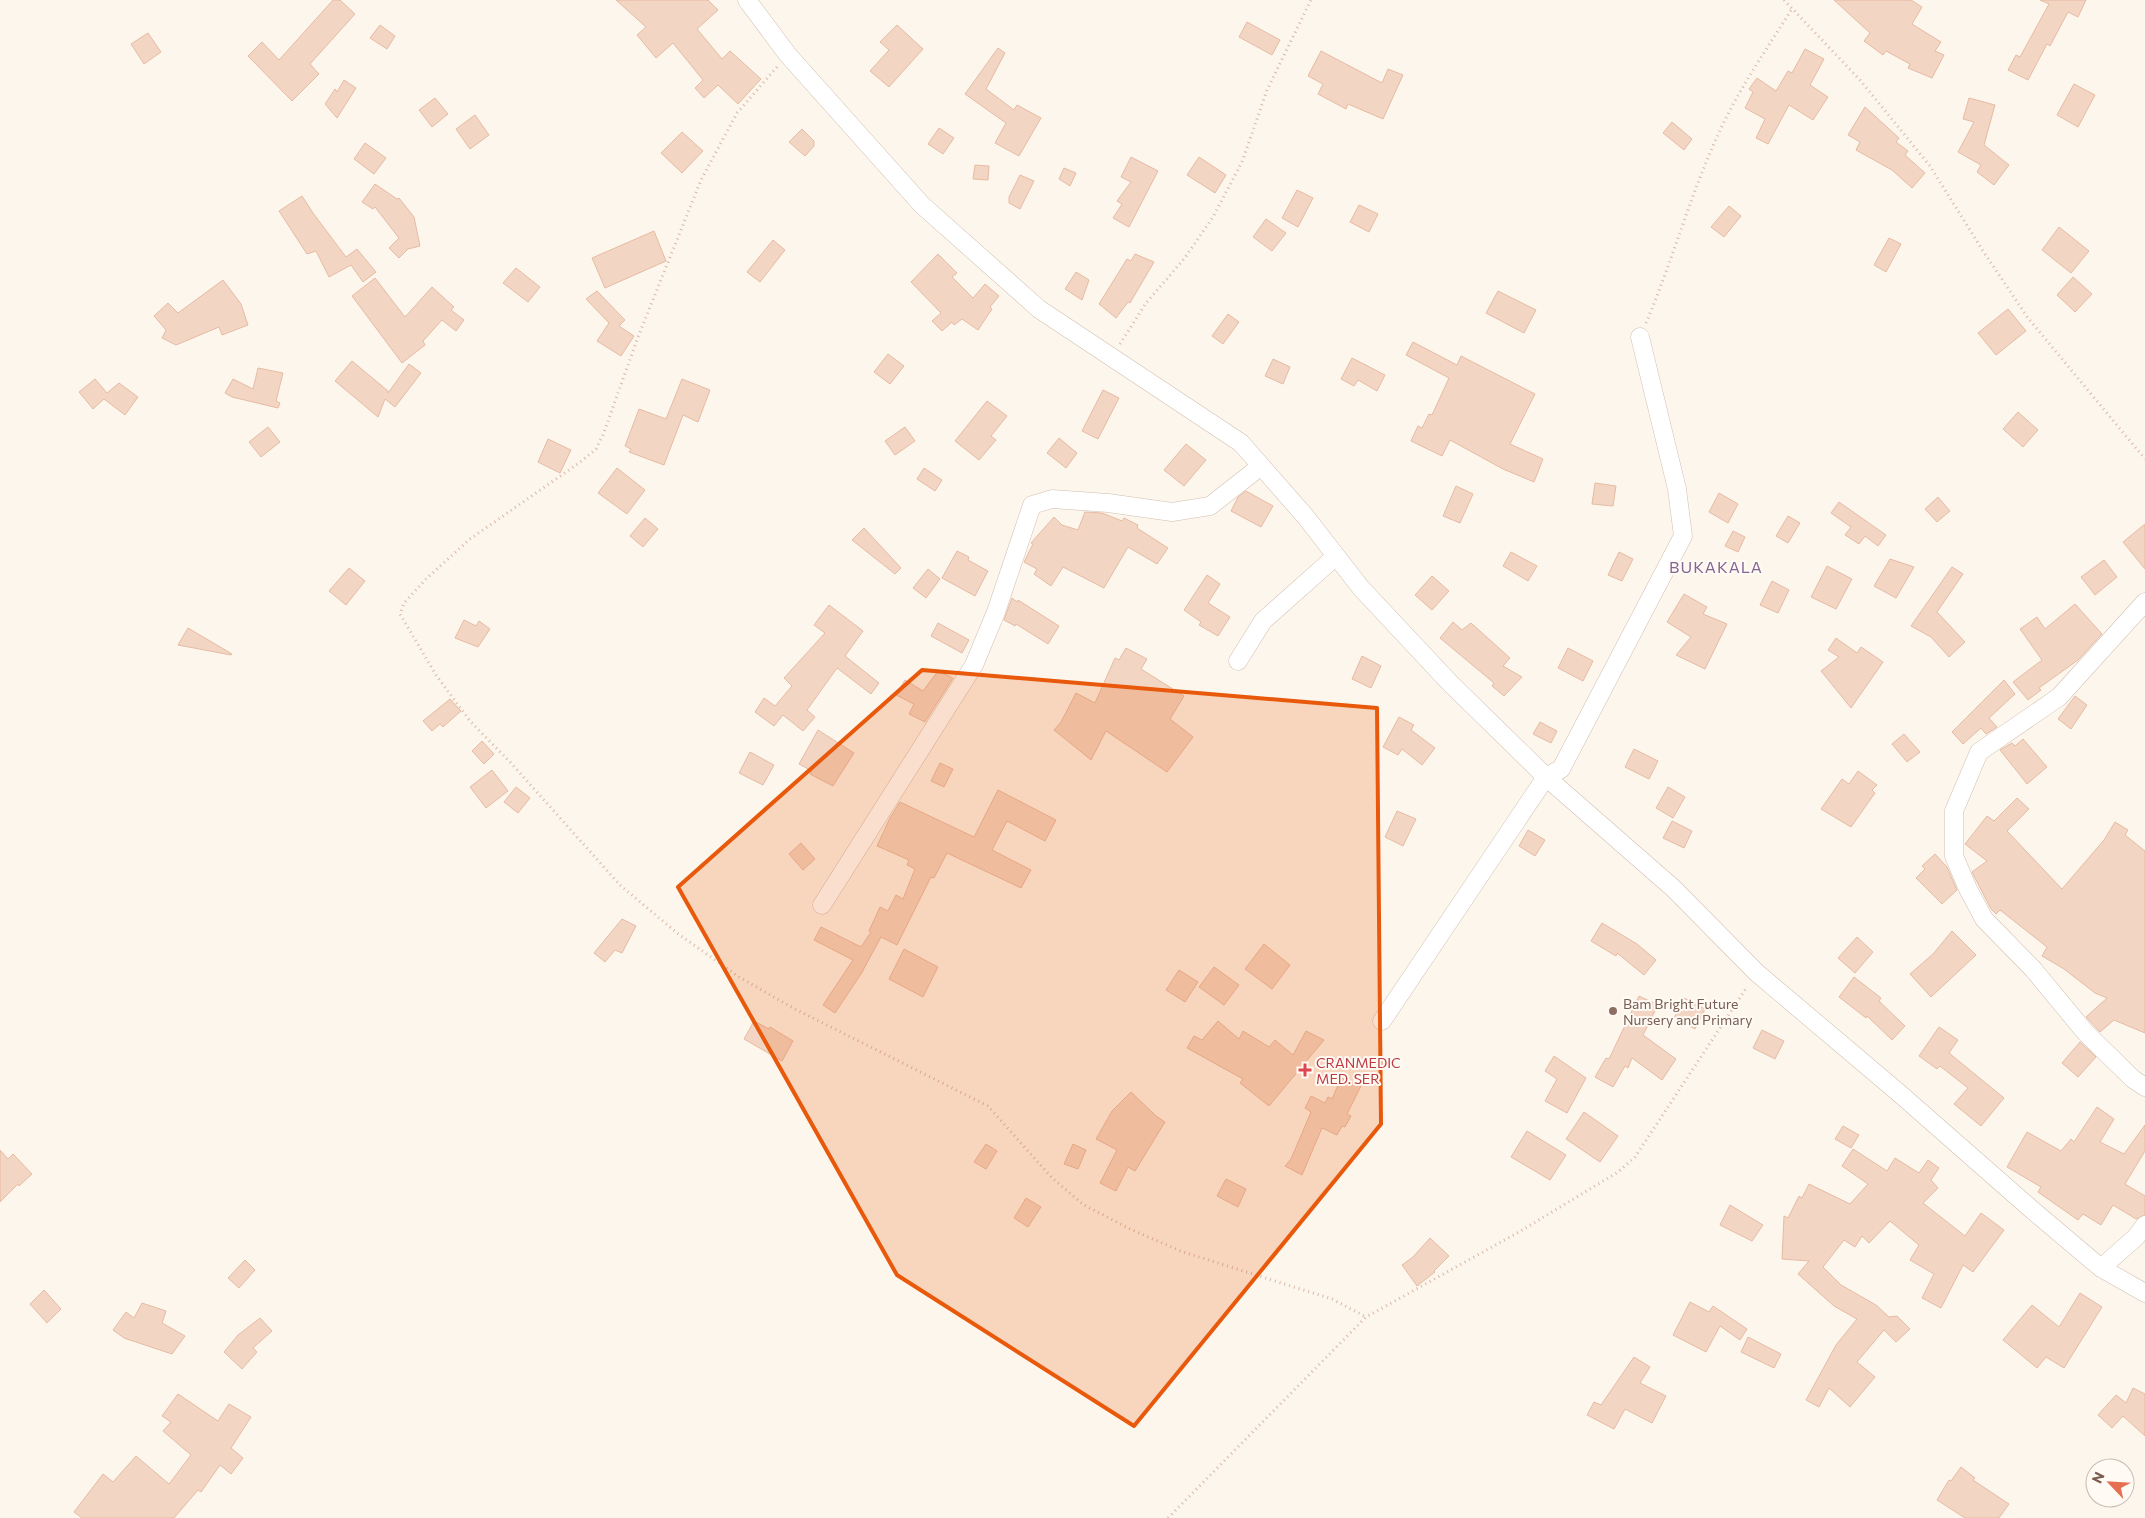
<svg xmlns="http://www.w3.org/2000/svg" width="2145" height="1518" font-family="Commissioner,sans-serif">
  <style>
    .building { fill: #f3d5c3; stroke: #e6bba3 }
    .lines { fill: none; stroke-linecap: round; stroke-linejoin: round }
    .minor-casing { stroke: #d1beb0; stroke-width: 19 }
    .path { stroke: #d9b8a5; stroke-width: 3; stroke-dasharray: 1 4; stroke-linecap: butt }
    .minor { stroke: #fff; stroke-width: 18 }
    .marked { fill: #e8590c; fill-opacity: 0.2; stroke: #e8590c; stroke-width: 4; stroke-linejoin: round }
    .education-dot { fill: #8d6e63; stroke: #fffaf3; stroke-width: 2 }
    .health-dot { fill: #e0444e; stroke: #fffaf3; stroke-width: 2 }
    .labels { text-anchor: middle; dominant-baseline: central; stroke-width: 4; stroke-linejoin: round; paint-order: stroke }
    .education-label { font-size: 14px; fill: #785e54; stroke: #fffaf3; text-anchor: start }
    .health-label { font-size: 14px; fill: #be3a42; stroke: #fffaf3; text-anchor: start }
    .quarter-label { font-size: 16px; letter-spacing: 1px; fill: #846695; stroke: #fffaf3 }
  </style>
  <rect width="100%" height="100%" fill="#fdf6ec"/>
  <!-- building -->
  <path class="building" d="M333,0H340L355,14L310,64L319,74L292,101L248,56L262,42L279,60Z
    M616,0H708L718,10L697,29L722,59L730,51L761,79L738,104L718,85L704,98L695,88L703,80L673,43L656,58L637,35L646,27Z
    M1834,0H1911L1922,7L1912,24L1941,42L1935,51L1944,55L1932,78L1908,68L1910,64L1886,51L1883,55L1864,41L1870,33Z
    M2040,0H2086L2078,17L2068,12L2050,46L2047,44L2028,80L2008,70L2016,55L2020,57L2049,4Z
    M1247,22L1280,40L1272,55L1239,37Z
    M380,25L395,36L387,49L370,38Z
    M897,25L923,49L889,87L870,71L889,50L880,42Z
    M148,33L161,52L144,64L131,44Z
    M998,48L1005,53L986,89L1014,110L1017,105L1041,118L1019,156L995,143L1006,123L965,94Z
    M1805,49L1824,59L1810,85L1828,97L1813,120L1789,105L1768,144L1756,138L1765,119L1745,108L1753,92L1749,89L1757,78L1776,91L1788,71L1792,73Z
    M1321,51L1382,83L1388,69L1403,75L1383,119L1348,104L1346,109L1318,94L1323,84L1308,76Z
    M344,80L356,88L337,118L325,104L335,89L337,92Z
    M2074,84L2095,95L2078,127L2057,115Z
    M435,98L448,114L432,127L419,110Z
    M1969,98L1995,105L1984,145L2009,165L1994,185L1977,172L1981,165L1958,152L1974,122L1963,119Z
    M1865,107L1899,138L1896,142L1908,151L1905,155L1925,173L1912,188L1892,170L1856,150L1860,142L1848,135Z
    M475,115L489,135L470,149L456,129Z
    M1672,122L1692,139L1684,150L1663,133Z
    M939,128L954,138L943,154L928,144Z
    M802,129L814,141V146L805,156L789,142Z
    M682,132L703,151L682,173L661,153Z
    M365,143L386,158L374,174L354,159Z
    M1131,157L1158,171L1129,227L1113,218L1122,204L1117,201L1131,182L1121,177Z
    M1199,157L1226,175L1215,193L1187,175Z
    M975,165L989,166L988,180L973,179Z
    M1064,168L1076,173L1070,186L1059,179Z
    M1020,175L1034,181L1020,209L1009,203V197Z
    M375,184L397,199L399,198L414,217L420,246L408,249L399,258L389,248L399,238L375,207L373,209L362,202Z
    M1297,190L1313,198L1298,227L1282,218Z
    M302,196L313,213L346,257L357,249L376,272L363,282L351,265L329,277L316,251L307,254L279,211Z
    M1359,205L1378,214L1369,232L1350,222Z
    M1729,206L1741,216L1724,237L1711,227Z
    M1266,219L1286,233L1272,251L1253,237Z
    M2059,227L2089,251L2071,273L2042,250Z
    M654,231L666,261L605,288L592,258Z
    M1889,238L1901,244L1886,272L1874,265Z
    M773,240L785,250L760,282L747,272Z
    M938,254L957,273L952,277L973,298L985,284L999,296L990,307L992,309L978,330L962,319L954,325L952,322L942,331L932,321L941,313L911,282Z
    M1135,254L1154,262L1130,303L1128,302L1116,318L1099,304L1127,259L1131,261Z
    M516,268L540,287L528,302L503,283Z
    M1076,272L1089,280L1082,300L1065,289Z
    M2073,277L2092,294L2075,312L2057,295Z
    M375,278L405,317L432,287L454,307L451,310L464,320L456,331L442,320L423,341L425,345L402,363L352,296Z
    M223,280L241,304L248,325L222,335L219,327L176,345L162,338L166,330L154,316L168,303L178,313Z
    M597,291L625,320L619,326L634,336L621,356L597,341L609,323L586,299Z
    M1498,291L1536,310L1524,333L1486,313Z
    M2008,309L2026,331L1996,355L1978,333Z
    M1228,314L1239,322L1223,344L1212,336Z
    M1413,342L1457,365L1461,356L1535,394L1510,444L1543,459L1534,482L1503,469L1450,440L1442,456L1411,441L1418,426L1422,428L1429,414L1432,415L1449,378L1406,355Z
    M888,354L904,366L890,384L874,372Z
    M1352,358L1385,375L1377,391L1358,380L1354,386L1341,379Z
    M1273,359L1290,367L1283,384L1265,376Z
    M352,361L388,391V393L409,364L421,373L395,407L385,399L378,417L335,381Z
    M258,368L283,373L276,401L280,403L278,408L232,397L225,393L233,379L253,389Z
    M95,379L107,393L119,383L138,397L125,415L104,399L93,409L79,392Z
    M682,379L710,390L698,422L683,415L664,465L629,452L631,449L625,446L639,409L666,419Z
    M1103,390L1119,398L1098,439L1082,431Z
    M987,401L1007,416L991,436L996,440L979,460L955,441Z
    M2018,412L2038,430L2023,447L2003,429Z
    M268,427L280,442L261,457L249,442Z
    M905,427L915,441L895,455L885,441Z
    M1059,438L1077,453L1066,468L1047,453Z
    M548,439L571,450L560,473L538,462Z
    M1186,444L1206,460L1184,486L1164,470Z
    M617,468L645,490L627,514L598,493Z
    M924,468L942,480L935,491L917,479Z
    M1595,483L1616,486L1613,506L1592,504Z
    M1456,486L1473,494L1460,523L1443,516Z
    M1246,491L1273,506L1261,527L1231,511L1238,497Z
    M1719,493L1738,504L1728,523L1709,512Z
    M1938,497L1950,511L1937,522L1925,509Z
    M1839,502L1886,535L1878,546L1865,536L1859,544L1845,535L1851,527L1831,513Z
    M1085,512L1102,513L1122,521L1124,518L1138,525L1137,528L1168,548L1157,564L1128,547L1104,588L1063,567L1051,586L1034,574L1037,569L1024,562L1033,544L1031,543L1054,517L1062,525L1078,530Z
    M1788,516L1800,523L1788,543L1776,536Z
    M645,518L658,529L643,547L630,536Z
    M2145,524V569L2123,542Z
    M864,528L901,568L895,574L852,540Z
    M1733,531L1745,537L1738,552L1725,546Z
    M957,551L969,557L968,560L988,571L975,596L942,578Z
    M1511,552L1537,566L1528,581L1503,566Z
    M1619,552L1633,559L1622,581L1608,575Z
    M1890,559L1914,567L1896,598L1874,586Z
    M2104,560L2117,577L2095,595L2081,577Z
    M1827,566L1852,579L1836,609L1811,597Z
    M1952,567L1963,574L1937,612L1965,642L1949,657L1931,637L1911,626Z
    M349,568L365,581L346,605L329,591Z
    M928,569L940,579L926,598L913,588Z
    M1207,575L1220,584L1208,603L1230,617L1218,636L1199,625L1201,622L1184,610Z
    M1432,576L1449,591L1432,610L1415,595Z
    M1772,581L1789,590L1778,613L1760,605Z
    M1684,594L1707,607L1703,614L1727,624L1705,669L1676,655L1691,637L1667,622Z
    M1012,598L1017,602L1018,600L1059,626L1048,644L1016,624L1015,626L1004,620Z
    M2075,604L2102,634L2078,660L2039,688L2041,690L2028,700L2013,682L2042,660L2020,629L2037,617L2045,629Z
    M829,605L863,631L845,656L879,683L871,694L837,668L807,710L815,717L803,731L783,715L774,726L755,712L764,698L775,706L792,686L784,678L825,633L814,625Z
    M464,620L476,626L479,621L490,629L478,647L455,638Z
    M1453,622L1462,630L1471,623L1510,658L1503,666L1522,677L1504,696L1492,686L1494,683L1440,638Z
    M938,623L969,640L962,653L931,636Z
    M188,628L232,654L231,655L178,645Z
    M1836,638L1857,653L1861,647L1883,662L1851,708L1821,671L1839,657L1828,650Z
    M1126,648L1147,659L1141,669L1184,696L1170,719L1193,737L1167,772L1106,731L1091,760L1054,730L1061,722L1076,693L1095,703L1115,658L1119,660Z
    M1568,648L1593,661L1583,681L1558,668Z
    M1362,656L1381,666L1371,688L1352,679Z
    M938,671L953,678L925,722L909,714L914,704L896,695L905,680L923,691Z
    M2004,680L2015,694L1989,718L1997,727L1986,734L1981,728L1963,744L1952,732Z
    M2075,696L2087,705L2071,729L2058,719Z
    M450,699L461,711L443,727L440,724L432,731L423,721Z
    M1399,717L1414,725L1411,730L1435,748L1422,765L1402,749L1398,755L1383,747Z
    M1540,722L1557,731L1551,743L1533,734Z
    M818,730L854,753L833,786L810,774L812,771L799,764Z
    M1904,734L1920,752L1907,762L1892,744Z
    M2023,739L2047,767L2027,784L2000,750L2012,743L2015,746Z
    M482,741L494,754L484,764L472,751Z
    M1634,749L1658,761L1649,779L1625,767Z
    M750,752L774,765L763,785L739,773Z
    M940,763L953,769L944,787L931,781Z
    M492,770L508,791L486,808L470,787Z
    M1858,771L1877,785L1872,790L1875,793L1851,827L1821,809L1842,779L1849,784Z
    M516,787L530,798L518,813L504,802Z
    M1668,787L1685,797L1673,818L1656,808Z
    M998,790L1056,820L1045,841L1007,821L992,850L1031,870L1021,888L947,853L934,878L931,877L897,945L881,937L861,974L835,1013L823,1005L853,960L814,940L821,927L861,947L871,932L869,931L880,907L888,911L896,895L903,899L915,869L907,865L909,860L877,846L890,818L900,802L974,837Z
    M2017,798L2029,809L2007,831L2062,889L2104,840L2115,822L2128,830L2125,835L2145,851V1033L2114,1020L2100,1032L2086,1017L2107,998L2095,993L2064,969L2042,956L2047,947L2000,910L1996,914L1991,909L1972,872L1987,861L1965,844L1987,816L1994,821Z
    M1397,811L1416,819L1403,846L1385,837Z
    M1672,821L1692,831L1684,848L1663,838Z
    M1528,830L1545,840L1535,856L1519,846Z
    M801,843L815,859L803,870L789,854Z
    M1935,854L1947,867L1957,890L1942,904L1916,878L1925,869L1922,866Z
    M622,919L636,926L622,953L615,950L605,962L594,953Z
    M1602,923L1637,944L1656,960L1644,975L1617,953L1616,956L1591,941Z
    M1952,931L1976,955L1931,997L1910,974L1933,954Z
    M1857,937L1873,952L1855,973L1838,958Z
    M1264,944L1290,965L1272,989L1245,969Z
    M904,949L938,967L923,997L889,979Z
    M1214,967L1239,985L1224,1005L1199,987Z
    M1179,970L1198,982L1185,1002L1166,990Z
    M1854,977L1881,998L1879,1001L1905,1026L1892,1040L1867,1016L1866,1018L1839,997Z
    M1639,996L1658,1005L1643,1035L1676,1059L1662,1080L1632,1058L1628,1068L1625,1066L1613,1087L1595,1077L1606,1058L1609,1059Z
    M1684,998L1705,1009L1695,1029L1674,1018Z
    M754,1021L769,1029L770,1027L793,1041L782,1061L744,1039Z
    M1218,1021L1239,1039L1243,1031L1269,1047L1275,1040L1293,1055L1306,1031L1324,1040L1269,1106L1240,1083L1243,1079L1187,1048L1194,1036L1202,1040Z
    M1939,1027L1958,1040L1949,1053L2004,1098L1981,1126L1954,1104L1968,1088L1940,1066L1937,1069L1919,1056Z
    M1762,1030L1784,1041L1775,1059L1753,1048Z
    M2080,1042L2096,1057L2078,1077L2062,1063Z
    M1554,1056L1586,1078L1567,1113L1545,1101L1557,1079L1545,1071Z
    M1341,1078L1361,1086L1347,1114L1351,1116L1345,1127L1342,1126L1337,1135L1322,1128L1302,1175L1285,1166L1291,1159L1311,1112L1305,1108L1311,1096L1325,1103L1328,1097L1332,1099Z
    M1131,1092L1156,1116L1165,1122L1135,1171L1128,1167L1116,1191L1100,1183L1117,1150L1096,1139L1112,1111Z
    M2097,1107L2114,1119L2100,1142L2124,1154L2145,1125V1151L2125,1184L2145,1196V1215L2136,1219L2113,1205L2101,1225L2083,1214L2078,1220L2038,1192L2041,1187L2007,1167L2027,1132L2061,1151L2071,1139L2074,1142Z
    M1584,1112L1618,1136L1600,1162L1566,1139Z
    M1843,1126L1859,1135L1851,1148L1835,1139Z
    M1527,1131L1566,1155L1550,1180L1511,1157Z
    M986,1144L997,1151L986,1169L974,1162Z
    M1073,1144L1086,1150L1078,1169L1064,1164Z
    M1853,1149L1887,1171L1895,1158L1919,1173L1928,1160L1939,1168L1931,1180L1938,1188L1923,1203L1965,1236L1981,1213L2004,1230L1973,1272L1963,1265L1941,1308L1922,1298L1934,1274L1910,1260L1919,1245L1890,1221L1869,1243L1862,1236L1855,1247L1844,1240L1823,1267L1841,1285L1876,1305L1889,1317L1897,1316L1910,1329L1896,1342L1884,1330L1857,1362L1875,1377L1850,1407L1829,1388L1819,1407L1806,1400L1836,1345L1857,1319L1834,1306L1798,1274L1809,1261L1782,1259L1784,1216L1788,1218L1799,1196L1802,1198L1809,1184L1850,1204L1868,1184L1842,1166Z
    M0,1150L8,1159L13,1154L32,1174L19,1186L18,1184L0,1202Z
    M1226,1179L1246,1189L1238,1207L1217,1196Z
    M1026,1198L1041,1207L1028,1227L1014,1218Z
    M1730,1205L1763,1225L1752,1241L1720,1225Z
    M1430,1238L1449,1256L1434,1271L1435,1272L1417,1286L1402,1265L1413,1257Z
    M245,1260L255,1270L239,1288L228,1278Z
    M44,1290L61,1309L47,1323L30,1304Z
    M2080,1293L2102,1307L2064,1368L2046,1357L2037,1368L2003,1340L2032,1305L2059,1327Z
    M1690,1302L1709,1312L1713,1306L1747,1329L1740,1340L1720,1326L1706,1352L1673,1335Z
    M142,1303L166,1311L162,1323L185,1336L172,1354L124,1338L113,1330L126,1312L134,1318Z
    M260,1318L272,1331L253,1348L257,1352L242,1369L224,1352L238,1335Z
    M1748,1337L1781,1354L1774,1368L1741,1352Z
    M1634,1357L1650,1367L1640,1383L1666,1396L1652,1423L1625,1409L1614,1429L1587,1415L1594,1402L1601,1405Z
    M2133,1388L2145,1394V1436L2123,1416L2112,1428L2098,1415L2116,1395L2126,1403Z
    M178,1394L218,1421L229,1404L251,1417L231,1448L243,1458L231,1474L220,1465L201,1492L198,1490L174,1518H82L74,1512L103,1474L113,1482L136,1456L169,1484L191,1455L163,1431L171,1422L162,1416Z
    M1961,1467L1975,1478L1973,1480L2009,1504L1999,1518H1965L1937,1500L1949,1480L1951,1481Z"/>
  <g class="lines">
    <!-- minor casing -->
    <g class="minor-casing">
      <path id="minor" d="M747,0L788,55L922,205L1039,309L1241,443L1305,516L1361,588L1449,682L1546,777L1673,888L1757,973L1899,1093L2030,1208L2101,1268L2145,1293
        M2145,602L2059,697L1979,752L1954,811V856L1968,889L1984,919L2033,969L2085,1032L2133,1079L2145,1087
        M1238,661L1263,621L1336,556
        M822,905L974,665L996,612L1032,505L1052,499L1108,503L1172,512L1210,506L1261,466
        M1382,1021L1546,777L1561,769L1683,536L1677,489L1640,337
        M2101,1268L2136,1237L2145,1225"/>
    </g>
    <!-- path -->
    <path class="path" d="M1784,0L1860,80L1930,166L1983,251L2028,318L2145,459
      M777,67L737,113L701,180L638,337L603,435L596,449L579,463L470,539L426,579L404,603L400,614L436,675L470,721L510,762L620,885L677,933L739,977L793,1008L988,1106L1052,1178L1084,1205L1132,1230L1183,1252L1332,1299L1366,1317
      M1646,323C1675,255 1693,184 1726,118C1745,80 1770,44 1793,7
      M1120,344L1146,303L1184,259L1213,217L1242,162L1267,90L1311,0
      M1168,1518L1366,1317L1519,1232L1618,1172L1635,1157L1747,987"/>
    <!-- minor -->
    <use href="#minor" class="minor"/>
  </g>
  <!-- marked area -->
  <path class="marked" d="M922,670L1377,708L1381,1124L1134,1426L897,1275L678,887Z"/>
  <!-- markers -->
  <circle class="education-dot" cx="1613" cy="1011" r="5"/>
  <path class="health-dot" d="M1302.5 1062.5h5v5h5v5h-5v5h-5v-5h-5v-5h5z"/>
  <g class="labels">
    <!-- education labels -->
    <g class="education-label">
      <text x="1623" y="1003">Bam Bright Future<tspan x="1623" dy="16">Nursery and Primary</tspan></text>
    </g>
    <!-- health labels -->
    <g class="health-label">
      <text x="1316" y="1062">CRANMEDIC<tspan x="1316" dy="16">MED. SER</tspan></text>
    </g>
    <!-- quarter labels -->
    <g class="quarter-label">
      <text x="1716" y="566">BUKAKALA</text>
    </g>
  </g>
  <!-- north arrow -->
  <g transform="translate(2110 1483) rotate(295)"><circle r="24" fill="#fffaf3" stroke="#cabbb1"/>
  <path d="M0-4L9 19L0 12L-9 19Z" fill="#e76f51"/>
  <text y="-8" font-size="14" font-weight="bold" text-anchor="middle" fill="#7a5c4d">N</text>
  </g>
</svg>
